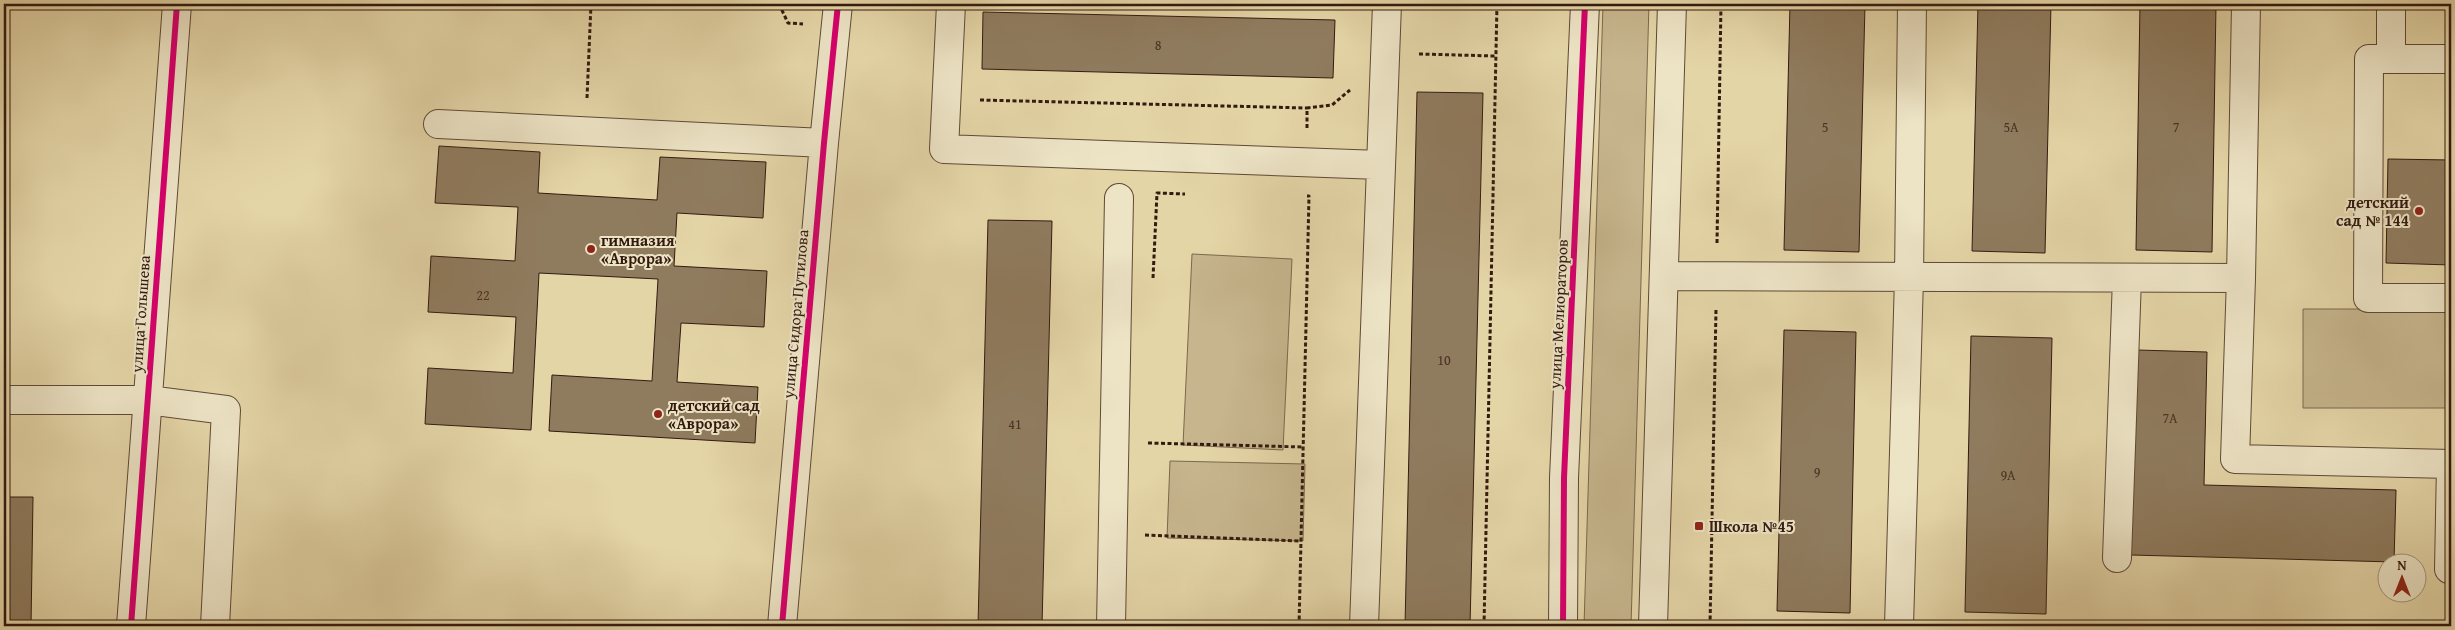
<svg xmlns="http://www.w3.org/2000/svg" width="2455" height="630" font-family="'Gentium Book Plus',serif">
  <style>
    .green { fill: #c6b58d; stroke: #7c684e }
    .building { fill: #8f7b5e; stroke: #331a0f }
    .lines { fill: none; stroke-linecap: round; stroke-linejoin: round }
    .minor-casing { stroke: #5f4935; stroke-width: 30 }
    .path { stroke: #331a0f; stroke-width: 3; stroke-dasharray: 4 2.5; stroke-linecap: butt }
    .minor { stroke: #ede4c6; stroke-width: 28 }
    .cycleway-casing { stroke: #ede4c6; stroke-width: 9 }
    .cycleway { stroke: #d6006c; stroke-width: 6 }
    .poi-dot { fill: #8f2418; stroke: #ede4c6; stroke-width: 2 }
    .labels { text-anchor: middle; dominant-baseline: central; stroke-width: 4; stroke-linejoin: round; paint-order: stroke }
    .number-label { font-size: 14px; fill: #4a3223 }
    .poi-label { font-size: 16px; font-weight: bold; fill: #331a0f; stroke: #ede4c6; text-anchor: start }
    .street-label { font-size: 16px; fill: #331a0f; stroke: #ede4c6 }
  </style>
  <rect width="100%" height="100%" fill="#e4d5a7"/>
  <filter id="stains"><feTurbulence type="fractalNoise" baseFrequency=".004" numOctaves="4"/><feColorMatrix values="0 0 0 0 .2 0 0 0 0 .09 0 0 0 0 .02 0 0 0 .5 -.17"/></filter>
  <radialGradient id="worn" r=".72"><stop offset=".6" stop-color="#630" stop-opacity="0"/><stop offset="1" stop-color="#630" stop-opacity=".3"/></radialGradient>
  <!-- green -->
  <path class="green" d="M1603,4H1649L1631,626H1584Z
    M1192,254L1292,259L1283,450L1183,445Z
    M2303,309H2451V408H2303Z
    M1170,461L1305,464L1303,541L1167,538Z"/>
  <!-- building -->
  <path class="building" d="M1790,4H1865L1859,252L1784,250Z
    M1978,4H2051L2045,253L1972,251Z
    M2140,4H2216L2212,252L2136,250Z
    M983,12L1335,20L1333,78L982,69Z
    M1417,92L1483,93L1470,626H1405Z
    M439,146L540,152L538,193L657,200L660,157L766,162L763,218L677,213L674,266L767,271L764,327L681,323L677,382L758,387L755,443L549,431L552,375L652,381L658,279L539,273L531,430L425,424L428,368L513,373L516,317L428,312L431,256L515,261L518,207L435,203Z
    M2388,159L2451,160V265L2386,263Z
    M988,220L1052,221L1042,626H978Z
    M1784,330L1856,332L1850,613L1777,611Z
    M1971,336L2052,338L2046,614L1965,612Z
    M2137,350L2207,352L2204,485L2396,490L2394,562L2131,555Z
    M4,497H33L31,626H4Z"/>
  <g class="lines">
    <!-- minor casing -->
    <g class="minor-casing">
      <path id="minor" d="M951,4L944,149L1380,165
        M2391,59V4
        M2451,59H2369L2368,298H2451
        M438,124L824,143
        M1664,276L2241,278L2246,4
        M2241,278L2235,459L2451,464L2449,569
        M4,400H148L226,410L215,626
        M2117,558L2127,278
        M131,626L177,4
        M782,626L824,143L838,4
        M1111,626L1119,198
        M1364,626L1387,4
        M1563,626L1564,478L1585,4
        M1653,626L1672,4
        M1899,626L1909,278L1912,4"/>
    </g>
    <!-- path -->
    <path class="path" d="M779,4L788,23L803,24
      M1419,54L1495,56
      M587,98L591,4
      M980,100L1307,108
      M1307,128V108L1332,105L1350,90
      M1717,243L1721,4
      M1153,278L1157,193L1185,194
      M1148,443L1303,447
      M1145,535L1301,541
      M1299,626L1309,196H1307
      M1484,626L1497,4
      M1710,626L1716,309"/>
    <!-- minor -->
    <use href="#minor" class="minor"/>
    <!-- cycleway casing -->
    <g class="cycleway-casing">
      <path id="cycleway" d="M131,626L177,4
        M782,626L824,143L838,4
        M1563,626L1564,478L1585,4"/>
    </g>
    <!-- cycleway -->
    <use href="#cycleway" class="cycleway"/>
  </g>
  <!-- markers -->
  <g class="poi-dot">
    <circle cx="2419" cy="211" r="5"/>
    <circle cx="591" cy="249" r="5"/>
    <circle cx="658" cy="414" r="5"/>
    <rect x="1694" y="521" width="10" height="10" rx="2.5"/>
  </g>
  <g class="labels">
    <!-- number labels -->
    <g class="number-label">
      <text x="1158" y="45">8</text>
      <text x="1825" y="127">5</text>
      <text x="2011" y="127">5А</text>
      <text x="2176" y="127">7</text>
      <text x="483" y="295">22</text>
      <text x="1444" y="360">10</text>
      <text x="2170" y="418">7А</text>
      <text x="1015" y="424">41</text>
      <text x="1817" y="472">9</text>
      <text x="2008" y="475">9А</text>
    </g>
    <!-- poi labels -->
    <g class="poi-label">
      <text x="2409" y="202" text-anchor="end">детский<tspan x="2409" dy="18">сад № 144</tspan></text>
      <text x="601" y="240">гимназия<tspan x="601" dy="18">«Аврора»</tspan></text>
      <text x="668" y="405">детский сад<tspan x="668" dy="18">«Аврора»</tspan></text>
      <text x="1709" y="526">Школа №45</text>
    </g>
    <!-- street labels -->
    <g class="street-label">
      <text transform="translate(140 314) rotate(-86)">улица Голышева</text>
      <text transform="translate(795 314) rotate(-85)">улица Сидора Путилова</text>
      <text transform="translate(1558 314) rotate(-87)">улица Мелиораторов</text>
    </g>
  </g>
  <!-- margin -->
  <rect width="2455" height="630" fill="none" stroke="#e4d5a7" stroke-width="20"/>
  <rect x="5" y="5" width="2445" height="620" fill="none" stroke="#331a0f" stroke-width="2.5"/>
  <rect x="10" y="10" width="2435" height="610" fill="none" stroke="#331a0f"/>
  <!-- north arrow -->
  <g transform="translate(2402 578)"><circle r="24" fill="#ede4c6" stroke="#a3937d"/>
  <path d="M0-4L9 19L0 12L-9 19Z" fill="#8f2418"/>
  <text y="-8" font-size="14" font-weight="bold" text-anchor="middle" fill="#331a0f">N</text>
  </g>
  <rect width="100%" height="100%" filter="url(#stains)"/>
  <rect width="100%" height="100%" fill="url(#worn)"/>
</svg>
